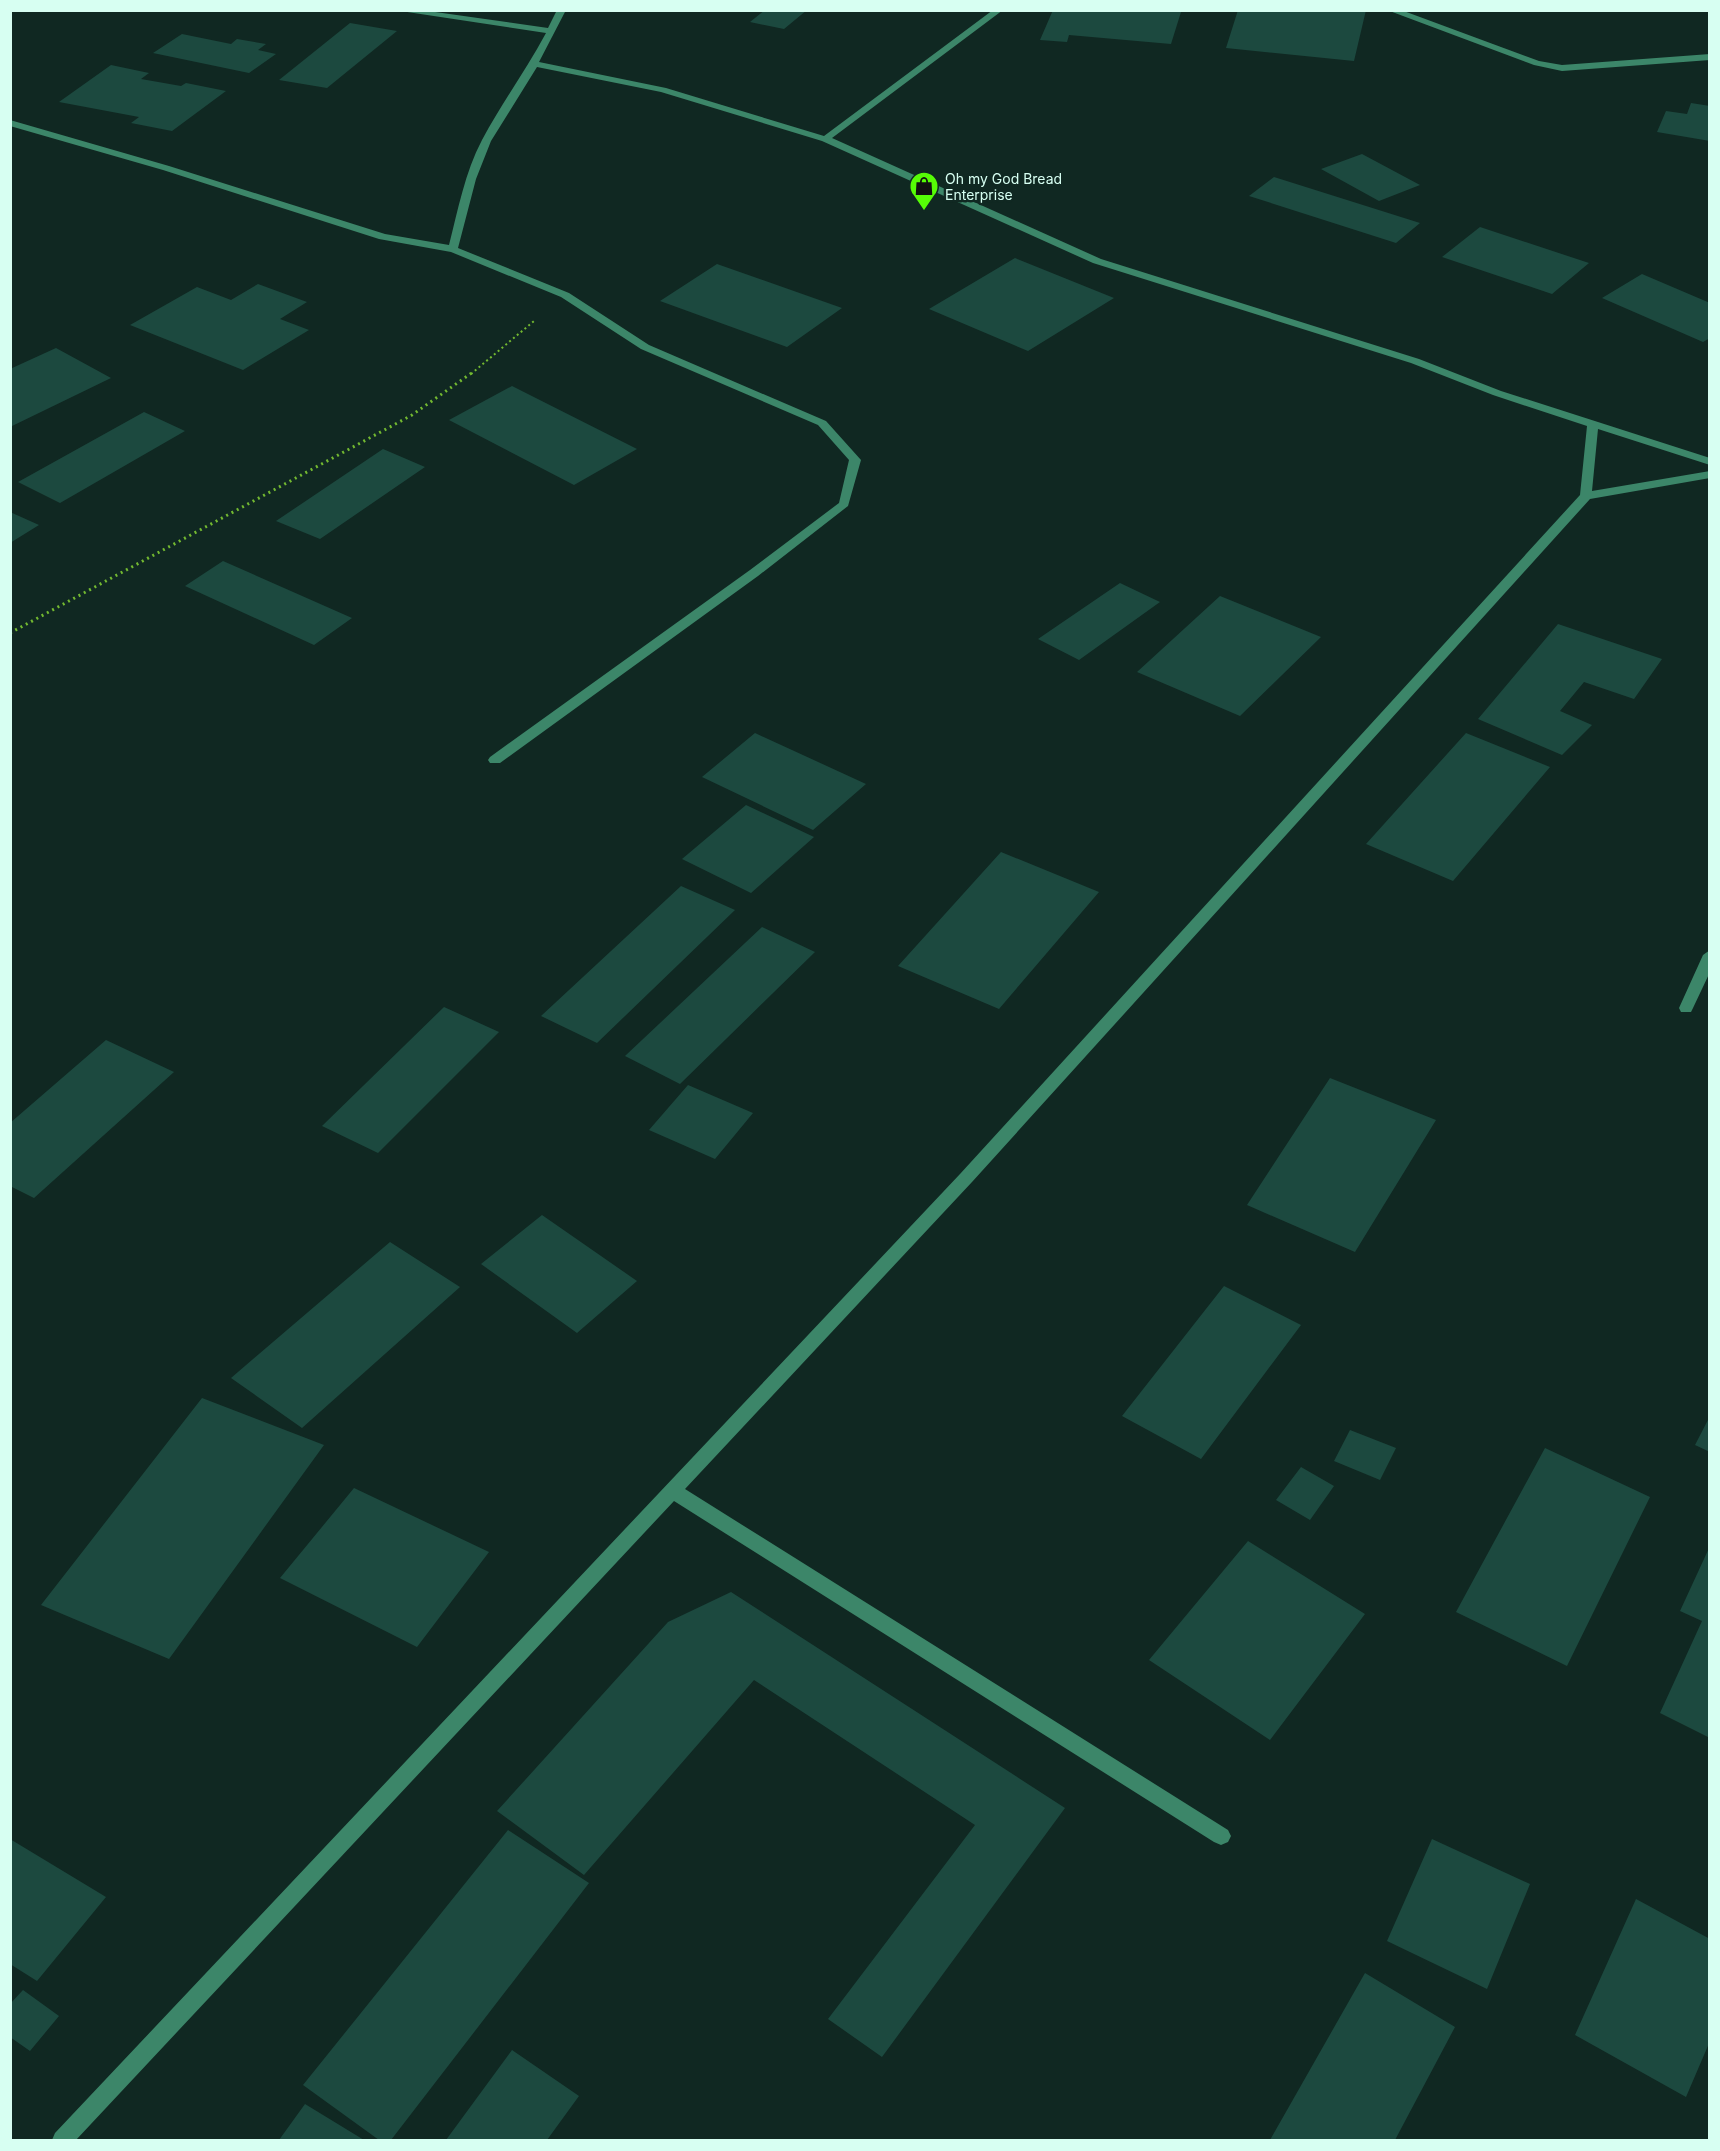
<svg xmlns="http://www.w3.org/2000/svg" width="1720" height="2151" font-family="Inter,sans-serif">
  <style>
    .building { fill: #1c493f }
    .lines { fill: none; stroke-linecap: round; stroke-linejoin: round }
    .path-far1 { stroke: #73b931; stroke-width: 2; stroke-dasharray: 2 3; stroke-linecap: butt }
    .path { stroke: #73b931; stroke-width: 3; stroke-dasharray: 2 4; stroke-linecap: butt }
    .minor { fill: #3c8669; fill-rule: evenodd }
    .labels { text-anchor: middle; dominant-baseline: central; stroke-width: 5; stroke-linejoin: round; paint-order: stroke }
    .far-poi-label { font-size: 14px; fill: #d7fff2; stroke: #102822; text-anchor: start }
  </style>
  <rect width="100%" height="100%" fill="#102822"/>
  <!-- building -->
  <path class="building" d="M765,10H807L784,29L750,22Z
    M1053,10H1168L1181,12L1171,44L1069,35L1067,42L1040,40Z
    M1238,10H1366L1354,61L1226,48Z
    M350,23L397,31L327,88L279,80Z
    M182,34L231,44L237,39L266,44L258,50L276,54L249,73L153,53Z
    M111,65L149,73L141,79L181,86L186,83L226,91L172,131L131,123L139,117L59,102Z
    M1691,103L1710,106V141L1657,132L1666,111L1687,114Z
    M1362,154L1420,185L1379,201L1321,169Z
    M1274,177L1420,223L1396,243L1249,196Z
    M1480,227L1589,263L1552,294L1442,257Z
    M1015,258L1114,298L1028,351L929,309Z
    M717,264L842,308L787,347L660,301Z
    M1642,274L1710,303V338L1703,342L1602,298Z
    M258,284L307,302L280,319L309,330L243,370L130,325L197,287L231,300Z
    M56,348L111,378L10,427V369Z
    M512,386L637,449L574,485L449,420Z
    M144,412L185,431L60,503L18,482Z
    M383,449L425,467L320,539L276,521Z
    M10,512L39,525L10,543Z
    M223,561L352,618L314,645L185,586Z
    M1120,583L1160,602L1079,660L1038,639Z
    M1220,596L1321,637L1240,716L1137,672Z
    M1558,624L1662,659L1634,699L1584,682L1560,711L1592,725L1562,755L1478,719Z
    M755,733L866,784L813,830L702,777Z
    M1466,733L1550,767L1453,881L1366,844Z
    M746,805L814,837L751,893L682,859Z
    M1001,852L1099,892L999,1009L898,966Z
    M681,886L735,910L597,1043L541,1016Z
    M762,927L815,952L680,1084L625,1056Z
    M444,1007L499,1032L378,1153L322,1126Z
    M106,1040L174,1072L34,1198L10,1186V1123Z
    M1330,1078L1436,1120L1355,1252L1247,1205Z
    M688,1085L753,1113L715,1159L649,1130Z
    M542,1215L637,1281L577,1333L481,1264Z
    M390,1242L460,1287L302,1428L231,1378Z
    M1224,1286L1301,1325L1201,1459L1122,1416Z
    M202,1398L324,1445L169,1659L41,1605Z
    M1710,1416V1452L1695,1445Z
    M1350,1430L1396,1448L1380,1480L1334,1461Z
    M1545,1448L1650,1497L1567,1666L1456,1612Z
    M1301,1467L1334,1486L1310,1520L1276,1500Z
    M354,1488L489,1552L417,1647L280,1578Z
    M1248,1541L1365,1614L1270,1740L1149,1660Z
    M1710,1546V1738L1660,1713L1702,1621L1680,1611Z
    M731,1592L1065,1808L882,2057L828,2019L975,1825L754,1680L584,1875L497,1811L668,1622Z
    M508,1830L589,1883L391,2140H379L303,2085Z
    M10,1839L106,1897L37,1981L10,1964Z
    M1432,1839L1530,1884L1487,1989L1387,1941Z
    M1636,1899L1710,1939V2041L1686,2097L1575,2035Z
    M1365,1973L1455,2027L1395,2140H1270Z
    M23,1990L59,2016L30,2051L10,2037V2004Z
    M512,2050L579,2096L547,2140H446Z
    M305,2104L364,2140H279Z"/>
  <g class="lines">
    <!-- path-far1 -->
    <path class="path-far1" d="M471,374L534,321"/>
    <!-- path -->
    <path class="path" d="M10,633L412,415L473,372"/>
    <!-- minor -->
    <path class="minor" d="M394,10H421L548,28L557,10H566L539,62L666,88L824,136L993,10H1003L832,138L1101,259L1419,359L1501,391L1710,458V465L1598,429L1592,491L1710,471V478L1590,499L972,1182L685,1489L1228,1830L1231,1836L1228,1842L1221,1845L1214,1842L674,1501L76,2140H52L55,2133L960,1174L1580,495L1587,426L1493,395L1411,363L1093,263L822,141L661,92L537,67L491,141L476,179L458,248L569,293L649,345L826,421L861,460L848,506L758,576L500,763H490L488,760L490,757L750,570L839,503L849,460L818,425L641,349L561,297L451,252L379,239L163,170L10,126V120L169,166L385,234L449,245C458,210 465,172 482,140C502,103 526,70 546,33Z
      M1387,10H1401L1539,61L1562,65L1710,54V60L1562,71L1534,65Z
      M1710,950V972L1693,1008L1691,1012H1681L1679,1008L1703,955Z"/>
  </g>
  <!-- icons -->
  <defs>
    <g id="shop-pin" transform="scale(1.5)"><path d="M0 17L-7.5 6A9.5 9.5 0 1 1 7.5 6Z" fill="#56fc06" stroke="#102822"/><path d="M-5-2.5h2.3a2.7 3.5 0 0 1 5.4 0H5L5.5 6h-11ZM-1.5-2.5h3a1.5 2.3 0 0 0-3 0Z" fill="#111"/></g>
  </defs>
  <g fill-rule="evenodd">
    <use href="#shop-pin" x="924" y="186"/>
  </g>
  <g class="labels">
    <!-- far-poi labels -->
    <g class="far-poi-label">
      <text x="945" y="178">Oh my God Bread<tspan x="945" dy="16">Enterprise</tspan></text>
    </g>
  </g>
  <!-- border -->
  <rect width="1720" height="2151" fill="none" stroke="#d7fff2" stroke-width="24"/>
</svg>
